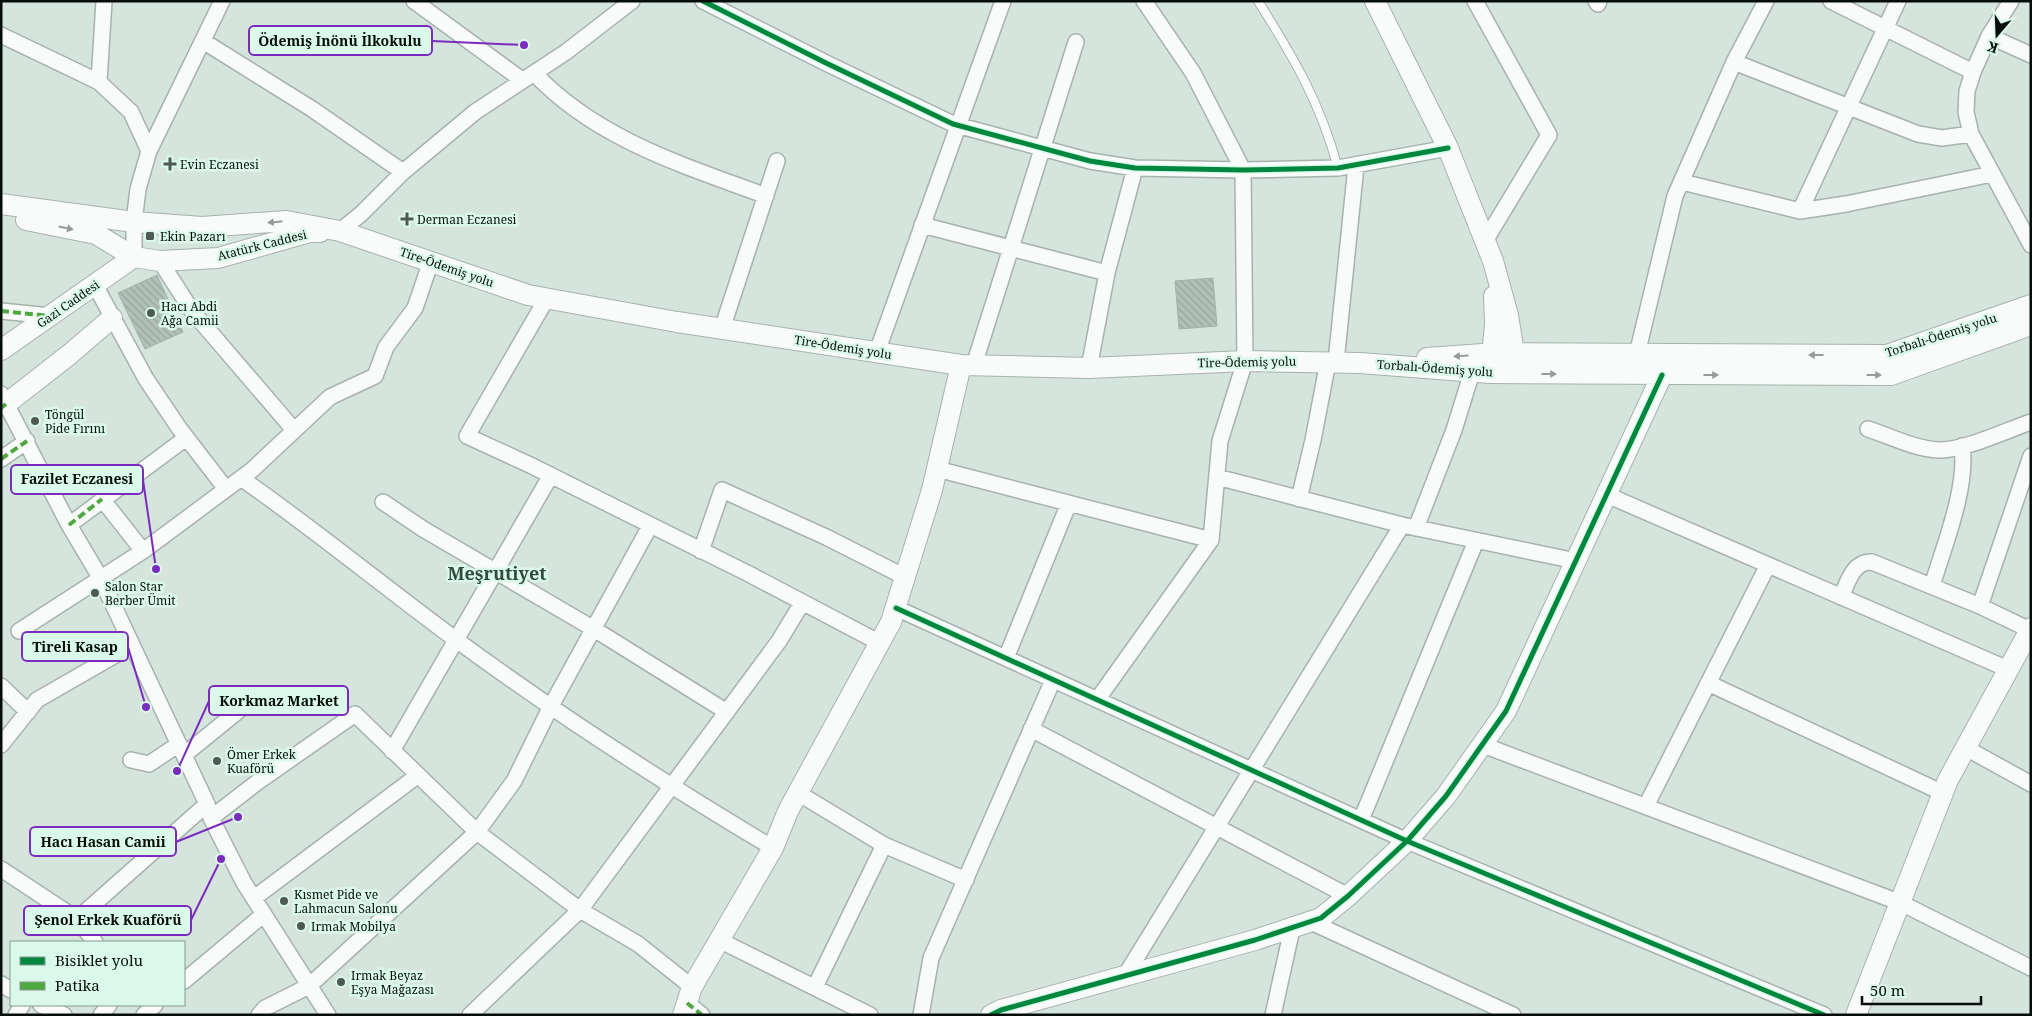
<svg xmlns="http://www.w3.org/2000/svg" width="2032" height="1016" font-family="'Noto Serif',serif">
  <style>
    .building { fill: url(#building-back-hatch); stroke: #a5b2ac }
    .lines { fill: none; stroke-linecap: round; stroke-linejoin: round }
    .lane-casing { stroke: #a6b2ad; stroke-width: 10 }
    .street-casing { stroke: #a6b2ad; stroke-width: 18 }
    .secondary-casing { stroke: #a6b2ad; stroke-width: 22 }
    .lane { stroke: #f9fbfa; stroke-width: 8 }
    .street { stroke: #f9fbfa; stroke-width: 15 }
    .secondary { stroke: #f9fbfa; stroke-width: 20 }
    .quiet { stroke: #50a841; stroke-width: 4; stroke-dasharray: 8 4; stroke-linecap: butt }
    .cycleway-casing { stroke: #dbf9eb; stroke-width: 8 }
    .cycleway { stroke: #00873e; stroke-width: 5 }
    .oneway { fill: #979c9a }
    .poi-dot { fill: #4e5954; stroke: #dbf9eb; stroke-width: 2 }
    .labels { text-anchor: middle; dominant-baseline: central; stroke-width: 5; stroke-linejoin: round; paint-order: stroke }
    .poi-label { font-size: 12px; fill: #050e0a; stroke: #dbf9eb; text-anchor: start }
    .street-label { font-size: 12px; fill: #050e0a; stroke: #dbf9eb }
    .district-label { font-size: 18px; font-weight: bold; fill: #324b40; stroke: #dbf9eb }
    .leader { fill: none; stroke: #7b2cbf; stroke-width: 2 }
    .callout-dot { fill: #7b2cbf; stroke: #dbf9eb; stroke-width: 2 }
    .callout { fill: #dbf9eb; stroke: #7b2cbf; stroke-width: 2 }
    .callout-label { font-size: 14px; text-anchor: middle; font-weight: bold; fill: #050e0a }
  </style>
  <defs>
    <pattern id="building-back-hatch" width="6" height="6" patternUnits="userSpaceOnUse" patternTransform="scale(1.25)"><rect width="6" height="6" fill="#b1c1b9"/><path d="M-1 5l2 2M0 0l6 6M5-1l2 2" fill="none" stroke="#97a59e"/></pattern>
  </defs>
  <rect width="100%" height="100%" fill="#d5e5dd"/>
  <!-- building -->
  <path class="building" d="M157,275L183,332L145,349L118,293Z
    M1213,278L1217,326L1179,329L1175,281Z"/>
  <g class="lines">
    <!-- lane casing -->
    <g class="lane-casing">
      <path id="lane" d="M1258,1C1294,58 1320,102 1338,168"/>
    </g>
    <!-- street casing -->
    <g class="street-casing">
      <path id="street" d="M414,1L522,80
        M703,1L826,63L953,124L1090,161L1135,168L1243,170L1338,168L1448,148
        M1475,1L1549,135L1485,241
        M1596,1L1598,4L1599,1
        M1831,1L1973,72
        M1,35L99,82L131,112L149,151L138,189L134,222V257
        M1989,36L2011,1
        M203,41L312,109L403,172
        M2031,55L1989,36L1973,72L1967,91L1966,112L1971,134L2031,245
        M1734,62L1918,134L1942,138L1971,134
        M534,73C596,139 683,165 766,196
        M99,82L104,1
        M149,151L222,1
        M1682,182L1800,211L1898,1
        M1800,211L1846,204L1992,174
        M922,225L1107,273
        M340,231L361,214L403,172L475,112L566,52L632,1
        M160,261L192,311L294,430
        M95,285L146,379L179,428L226,489
        M547,298L467,436L530,465L749,574L880,643
        M1,311L51,316
        M722,329L777,161
        M877,352L1003,1
        M1637,354L1675,196L1734,62L1766,1
        M1336,362L1356,166
        M974,365L1076,42
        M1089,368L1107,273L1135,168
        M1,394L69,525L101,579L207,804L211,818L244,883L328,1015
        M1868,429C1890,436 1915,449 1939,450C1963,451 2007,430 2031,422
        M1,459L27,441
        M937,469L1211,540
        M1217,477L1402,525
        M241,478C314,529 383,586 455,639C557,714 664,783 773,848
        M1607,495L2010,670
        M102,499L143,551
        M1299,499L1313,440L1328,362
        M383,502L423,529L594,629L727,712
        M69,525L186,438
        M1416,528L1454,430L1472,372
        M701,551L722,490L826,537L905,577
        M1932,586C1944,546 1968,487 1962,446
        M1841,597C1848,582 1853,561 1872,562L1980,606L2030,630
        M1980,606L2031,456
        M896,608L1407,841L1824,1015
        M19,631L143,551L252,470L330,397L375,376L386,347L415,308L431,261
        M1006,658L1069,503
        M1708,683L1943,793
        M1,686L28,712
        M1097,700L1211,540L1220,441L1245,361L1243,170L1193,73L1144,1
        M1031,729L1348,896
        M1,745L37,700L131,646
        M1483,745L1901,903L2031,968
        M1966,748L2031,784
        M392,751L551,475
        M184,755L248,703
        M131,760L149,764L179,744
        M798,793L884,845L815,987
        M1646,806L1768,565
        M211,818L259,781L355,714L477,832L580,910L638,944L692,987
        M1361,820L1476,541
        M884,845L966,880
        M1,869L77,919L95,942
        M254,898L417,776
        M77,919L207,804
        M1311,922L1513,1015
        M719,940L870,1015
        M1125,976L1402,525L1576,561
        M184,981L264,914
        M1,984L11,990
        M687,1003L702,1015
        M41,1005L64,1015
        M16,1015L22,1005
        M101,1015L109,1005
        M144,1015L155,1005
        M259,1015L265,1008L309,986L477,832L514,781L551,706L650,526
        M470,1015L580,910L779,641L802,603
        M921,1015L931,958L1053,680
        M1273,1015L1292,929"/>
    </g>
    <!-- secondary casing -->
    <g class="secondary-casing">
      <path id="secondary" d="M1375,1L1448,148L1493,261L1508,315L1514,353L1513,366
        M1,204L134,222L202,227L286,221L340,231L528,295L677,322L961,365L1089,368L1245,361L1360,363L1490,373L1891,375L2031,325
        M26,220L96,234L134,257L160,261L218,258L310,232H320
        M1,350L134,257
        M1427,358L1497,353L1887,355L2031,305
        M1491,366L1495,324L1494,296
        M6,404L70,354L112,318
        M683,1015L692,987L773,848L788,811L891,622L932,490L961,365
        M991,1015L1001,1010L1255,940L1321,918L1348,896L1407,841L1446,796L1506,711L1662,375
        M1856,1015L1948,780L2031,628"/>
    </g>
    <!-- lane -->
    <use href="#lane" class="lane"/>
    <!-- street -->
    <use href="#street" class="street"/>
    <!-- secondary -->
    <use href="#secondary" class="secondary"/>
    <!-- quiet -->
    <path class="quiet" d="M1,311L51,316
      M1,408L6,404
      M1,459L27,441
      M69,525L102,499
      M687,1003L702,1015"/>
    <!-- cycleway casing -->
    <g class="cycleway-casing">
      <path id="cycleway" d="M703,1L826,63L953,124L1090,161L1135,168L1243,170L1338,168L1448,148
        M896,608L1407,841L1824,1015
        M991,1015L1001,1010L1255,940L1321,918L1348,896L1407,841L1446,796L1506,711L1662,375"/>
    </g>
    <!-- cycleway -->
    <use href="#cycleway" class="cycleway"/>
  </g>
  <!-- one-way arrows -->
  <defs><path id="oneway-solid" d="M-6-.8H1V-3.2L6.5 0L1 3.2V.8H-6Z" transform="scale(1.25)"/></defs>
  <g class="oneway">
    <use href="#oneway-solid" transform="translate(275 222) rotate(174)"/>
    <use href="#oneway-solid" transform="translate(66 228) rotate(12)"/>
    <use href="#oneway-solid" transform="translate(1816 355) rotate(180)"/>
    <use href="#oneway-solid" transform="translate(1461 356) rotate(176)"/>
    <use href="#oneway-solid" transform="translate(1549 374)"/>
    <use href="#oneway-solid" transform="translate(1711 375)"/>
    <use href="#oneway-solid" transform="translate(1874 375)"/>
  </g>
  <!-- markers -->
  <g class="poi-dot">
    <path d="M167.5 156.5h5v5h5v5h-5v5h-5v-5h-5v-5h5z"/>
    <path d="M404.5 211.5h5v5h5v5h-5v5h-5v-5h-5v-5h5z"/>
    <rect x="145" y="231" width="10" height="10" rx="2.5"/>
    <circle cx="151" cy="313" r="5"/>
    <circle cx="35" cy="421" r="5"/>
    <circle cx="95" cy="593" r="5"/>
    <circle cx="217" cy="761" r="5"/>
    <circle cx="284" cy="901" r="5"/>
    <circle cx="301" cy="926" r="5"/>
    <circle cx="341" cy="982" r="5"/>
  </g>
  <g class="labels">
    <!-- poi labels -->
    <g class="poi-label">
      <text x="180" y="164">Evin Eczanesi</text>
      <text x="417" y="219">Derman Eczanesi</text>
      <text x="160" y="236">Ekin Pazarı</text>
      <text x="161" y="306">Hacı Abdi<tspan x="161" dy="14">Ağa Camii</tspan></text>
      <text x="45" y="414">Töngül<tspan x="45" dy="14">Pide Fırını</tspan></text>
      <text x="105" y="586">Salon Star<tspan x="105" dy="14">Berber Ümit</tspan></text>
      <text x="227" y="754">Ömer Erkek<tspan x="227" dy="14">Kuaförü</tspan></text>
      <text x="294" y="894">Kısmet Pide ve<tspan x="294" dy="14">Lahmacun Salonu</tspan></text>
      <text x="311" y="926">Irmak Mobilya</text>
      <text x="351" y="975">Irmak Beyaz<tspan x="351" dy="14">Eşya Mağazası</tspan></text>
    </g>
    <!-- street labels -->
    <g class="street-label">
      <text transform="translate(262 245) rotate(-14)">Atatürk Caddesi</text>
      <text transform="translate(447 267) rotate(19)">Tire-Ödemiş yolu</text>
      <text transform="translate(68 304) rotate(-35)">Gazi Caddesi</text>
      <text transform="translate(1941 335) rotate(-18)">Torbalı-Ödemiş yolu</text>
      <text transform="translate(843 347) rotate(9)">Tire-Ödemiş yolu</text>
      <text transform="translate(1247 362) rotate(-1)">Tire-Ödemiş yolu</text>
      <text transform="translate(1435 368) rotate(4)">Torbalı-Ödemiş yolu</text>
    </g>
    <!-- district labels -->
    <g class="district-label">
      <text x="497" y="573">Meşrutiyet</text>
    </g>
  </g>
  <!-- callouts -->
  <path class="leader" d="M524 45L432 41M156 569L143 480M146 707L128 647M177 771L209 701M238 817L176 842M221 859L191 920"/>
  <g class="callout-dot">
    <circle cx="524" cy="45" r="5"/>
    <circle cx="156" cy="569" r="5"/>
    <circle cx="146" cy="707" r="5"/>
    <circle cx="177" cy="771" r="5"/>
    <circle cx="238" cy="817" r="5"/>
    <circle cx="221" cy="859" r="5"/>
  </g>
  <g class="callout">
    <rect x="249" y="26" width="183" height="29" rx="5"/>
    <rect x="11" y="465" width="132" height="29" rx="5"/>
    <rect x="22" y="632" width="106" height="29" rx="5"/>
    <rect x="209" y="686" width="139" height="29" rx="5"/>
    <rect x="30" y="827" width="146" height="29" rx="5"/>
    <rect x="24" y="906" width="167" height="29" rx="5"/>
  </g>
  <g class="callout-label">
    <text x="340" y="46">Ödemiş İnönü İlkokulu</text>
    <text x="77" y="484">Fazilet Eczanesi</text>
    <text x="75" y="652">Tireli Kasap</text>
    <text x="279" y="706">Korkmaz Market</text>
    <text x="103" y="847">Hacı Hasan Camii</text>
    <text x="108" y="925">Şenol Erkek Kuaförü</text>
  </g>
  <!-- border -->
  <rect width="2032" height="1016" fill="none" stroke="#050e0a" stroke-width="5"/>
  <!-- legend -->
  <rect x="10" y="941" width="175" height="65" fill="#dbf9eb" stroke="#859b91"/>
  <rect x="20" y="957" width="25" height="8" fill="#00873e" stroke="#859b91"/>
  <text x="55" y="966" font-size="15" fill="#050e0a">Bisiklet yolu</text>
  <rect x="20" y="982" width="25" height="8" fill="#50a841" stroke="#859b91"/>
  <text x="55" y="991" font-size="15" fill="#050e0a">Patika</text>
  <!-- north arrow -->
  <g transform="translate(1997 35) rotate(199)" stroke="#dbf9eb" stroke-width="4" paint-order="stroke">
  <path d="M0-4L9 19L0 12L-9 19Z" fill="#050e0a"/>
  <text y="-8" font-size="14" font-weight="bold" text-anchor="middle" fill="#050e0a">K</text>
  </g>
  <!-- scale -->
  <path d="M1862 996v8h119v-8" fill="none" stroke="#050e0a" stroke-width="2.5"/>
  <text x="1870" y="996" font-size="15" fill="#050e0a" stroke="#dbf9eb" stroke-width="4" paint-order="stroke">50 m</text>
</svg>
